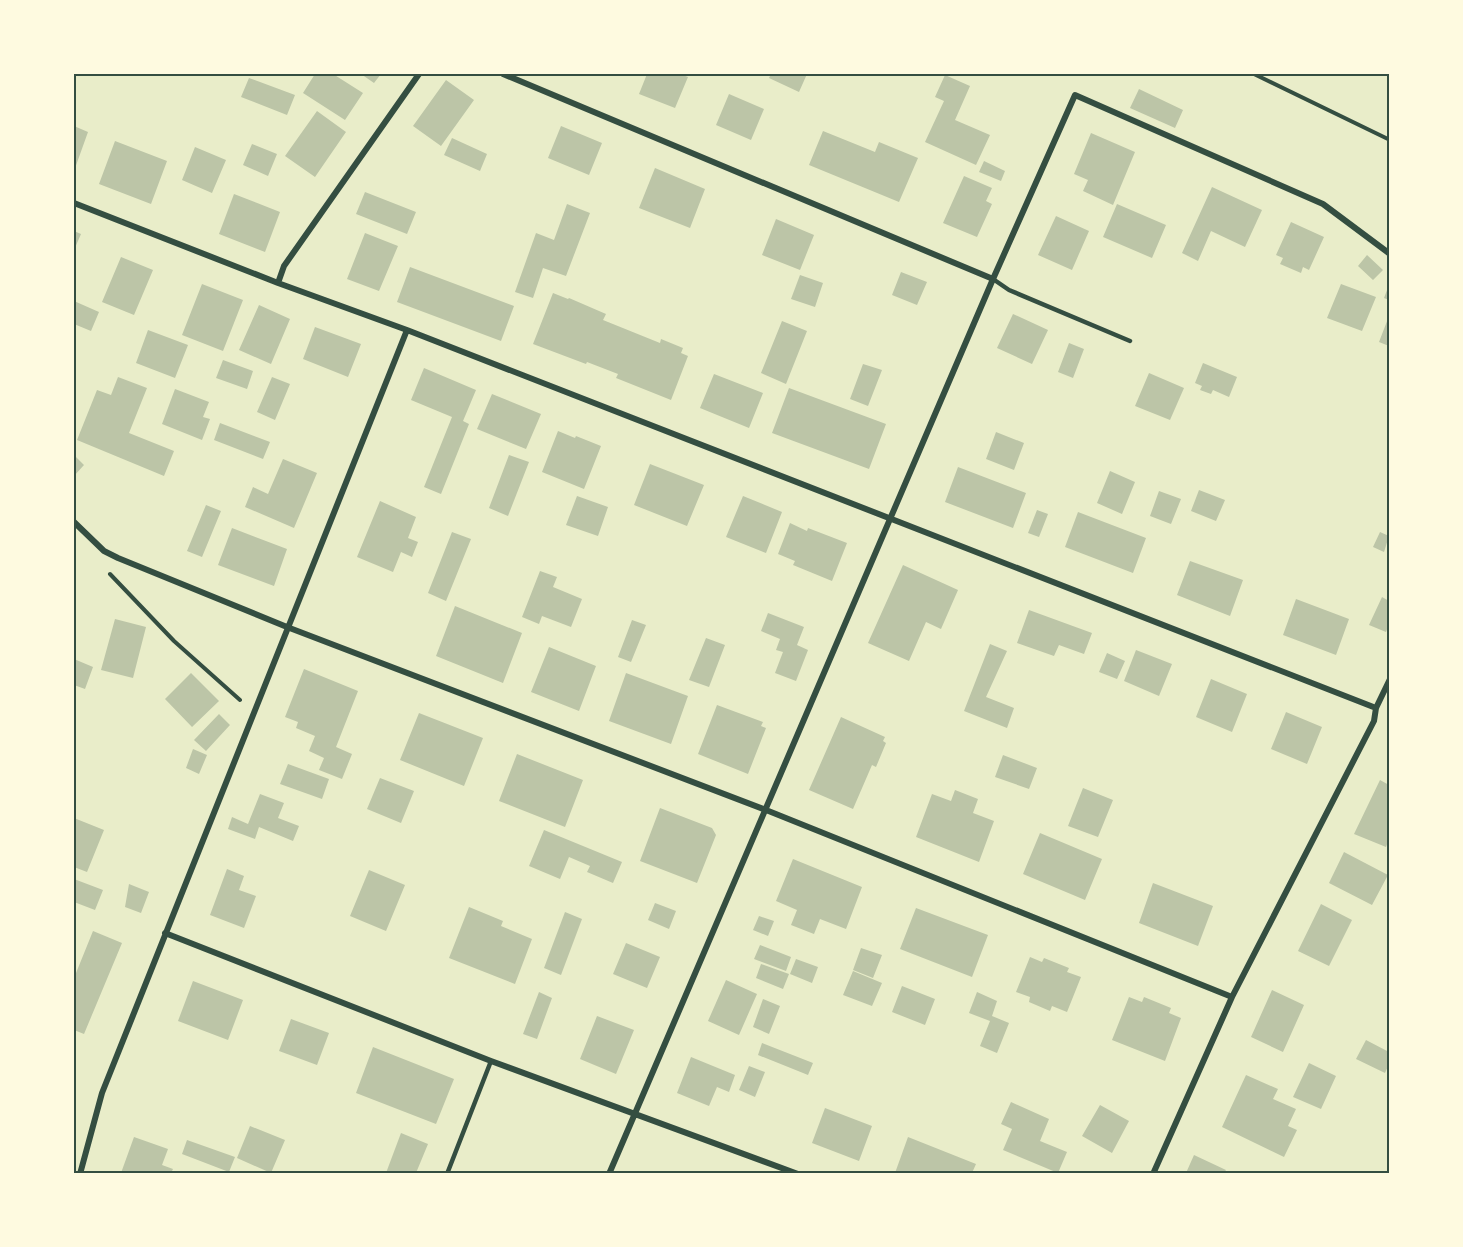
<svg xmlns="http://www.w3.org/2000/svg" width="1463" height="1247" font-family="Overpass,sans-serif">
  <style>
    .building { fill: #bcc5a7 }
    .lines { fill: none; stroke-linecap: round; stroke-linejoin: round }
    .path { stroke: #344e41; stroke-width: 4 }
    .service { stroke: #344e41; stroke-width: 4.5 }
    .minor { stroke: #344e41; stroke-width: 6 }
    .neatline { fill: none; stroke: #344e41; stroke-width: 2 }
  </style>
  <rect width="100%" height="100%" fill="#e9edc9"/>
  <!-- building -->
  <path class="building" d="M315,74H333L363,93L345,120L303,93Z
    M361,74H381L374,83Z
    M647,74H680L688,77L675,108L639,94Z
    M771,74H807L799,92L769,78Z
    M945,75L970,86L955,120L990,135L976,165L925,142L944,101L935,97Z
    M249,78L295,95L287,115L241,97Z
    M446,80L474,100L441,146L413,126Z
    M1139,89L1183,110L1175,128L1130,108Z
    M729,94L764,109L751,140L716,125Z
    M317,111L346,132L315,177L285,156Z
    M74,126L88,132L74,171Z
    M561,126L602,143L589,175L548,158Z
    M823,131L875,152L879,142L918,158L899,202L809,165Z
    M1091,133L1135,152L1113,205L1083,191L1088,180L1074,174Z
    M452,138L487,154L480,171L444,155Z
    M115,141L167,161L151,204L99,184Z
    M252,144L277,154L268,176L243,165Z
    M195,147L226,160L212,193L182,180Z
    M984,161L1005,171L1001,181L979,172Z
    M655,168L705,189L690,228L639,208Z
    M964,176L992,188L986,201L992,204L977,237L943,223Z
    M1212,187L1262,210L1245,247L1211,231L1198,261L1182,253Z
    M365,192L416,212L407,234L356,214Z
    M234,194L280,212L265,252L219,234Z
    M567,204L590,213L566,276L543,268L533,298L515,292L536,233L554,240Z
    M1117,204L1166,225L1152,258L1103,237Z
    M1056,216L1089,231L1072,270L1038,255Z
    M776,219L814,235L800,270L762,255Z
    M1291,222L1324,237L1309,270L1303,267L1301,273L1280,264L1283,258L1276,255Z
    M74,231L81,234L74,250Z
    M365,233L398,246L379,291L347,279Z
    M1367,255L1383,270L1373,280L1358,266Z
    M121,257L153,270L134,315L102,302Z
    M410,267L514,306L501,341L397,302Z
    M901,272L927,282L917,305L892,295Z
    M800,275L823,283L815,307L791,299Z
    M202,284L243,300L223,351L182,335Z
    M1341,284L1376,297L1362,331L1327,318Z
    M1389,285V300L1384,298Z
    M553,293L568,299L569,298L606,314L603,320L660,343L661,339L683,348L681,353L688,356L671,400L616,378L618,374L587,362L586,364L533,344Z
    M74,301L99,312L91,331L74,324Z
    M259,305L290,319L271,364L239,350Z
    M1013,314L1048,330L1032,364L997,348Z
    M1389,316V346L1379,342Z
    M782,321L807,331L786,384L761,373Z
    M315,327L361,344L348,377L303,359Z
    M148,330L188,345L175,378L136,363Z
    M1069,343L1084,349L1073,378L1058,372Z
    M223,360L253,371L247,389L216,378Z
    M1203,363L1237,377L1229,397L1213,390L1211,394L1200,390L1202,386L1195,383Z
    M863,364L882,370L868,406L850,399Z
    M424,368L476,390L463,421L469,424L441,494L424,487L452,417L411,400Z
    M1149,373L1184,388L1170,420L1135,406Z
    M714,374L763,393L749,428L700,408Z
    M118,377L147,388L129,433L174,451L164,476L77,440L97,390L111,395Z
    M272,377L290,384L275,420L257,412Z
    M789,388L886,424L869,469L772,433Z
    M175,389L209,402L203,417L210,419L202,440L162,424Z
    M492,394L541,414L526,449L477,429Z
    M220,423L270,442L263,459L214,440Z
    M558,431L575,438L576,436L601,446L584,489L542,472Z
    M996,432L1024,443L1014,470L986,459Z
    M74,455L84,465L74,476Z
    M509,455L529,462L508,516L489,508Z
    M283,459L317,473L294,528L245,507L253,487L268,494Z
    M650,464L704,485L687,526L634,505Z
    M958,467L1026,493L1013,528L945,502Z
    M1110,471L1135,482L1122,514L1097,503Z
    M1199,490L1225,500L1216,521L1191,511Z
    M1159,491L1181,499L1171,524L1150,516Z
    M577,496L608,507L598,536L566,525Z
    M743,496L782,512L766,553L726,537Z
    M380,501L416,517L408,538L418,542L412,557L401,552L393,572L357,557Z
    M206,505L221,511L202,557L187,551Z
    M1037,510L1048,514L1039,537L1028,533Z
    M1078,512L1146,538L1133,573L1065,547Z
    M790,523L807,531L808,528L847,543L832,581L793,565L795,561L778,554Z
    M232,528L287,549L274,586L218,565Z
    M452,532L471,539L446,601L428,593Z
    M1380,532L1389,536L1384,552L1373,547Z
    M1190,561L1243,580L1230,616L1177,595Z
    M903,565L958,590L941,629L926,622L909,661L868,643Z
    M540,571L557,577L553,587L582,599L571,627L542,616L539,624L522,617Z
    M1382,597L1389,601V624L1386,632L1369,625Z
    M1296,599L1349,619L1336,655L1283,635Z
    M455,606L522,633L503,683L436,656Z
    M1029,610L1092,633L1084,654L1059,645L1054,656L1017,643Z
    M768,613L804,627L797,645L808,650L796,681L775,673L783,652L776,650L780,639L761,631Z
    M115,619L146,627L133,678L101,670Z
    M632,620L646,625L631,662L618,657Z
    M706,638L725,645L709,687L689,680Z
    M990,644L1007,651L986,697L1014,708L1007,728L964,711Z
    M549,647L596,666L579,711L531,692Z
    M1136,650L1172,664L1159,696L1124,681Z
    M1107,653L1125,661L1117,679L1099,672Z
    M74,659L93,667L85,689L74,685Z
    M304,669L358,691L336,747L352,754L342,779L319,770L324,758L309,751L315,736L296,728L298,722L285,717Z
    M191,673L219,701L192,727L165,699Z
    M626,673L688,696L671,744L609,721Z
    M1211,679L1247,694L1232,732L1196,717Z
    M717,705L763,722L761,726L766,728L748,774L698,754Z
    M1286,712L1322,727L1307,764L1271,749Z
    M419,713L483,738L464,786L400,760Z
    M219,714L230,725L206,751L194,740Z
    M841,717L885,737L883,741L886,743L876,767L872,765L853,809L809,790Z
    M193,749L207,755L199,774L186,768Z
    M517,754L583,780L565,827L499,801Z
    M1003,755L1037,768L1029,789L995,777Z
    M288,764L329,779L322,799L280,784Z
    M380,778L414,791L401,823L367,809Z
    M1380,780L1389,785V839L1386,847L1354,834Z
    M1083,788L1113,800L1098,837L1068,826Z
    M955,790L978,799L973,813L994,821L979,862L916,837L932,794L951,801Z
    M260,794L284,803L278,818L299,826L293,841L259,827L255,839L228,829L232,817L248,824Z
    M660,808L712,828L716,835L697,883L640,861Z
    M74,818L104,830L87,872L74,867Z
    M544,830L622,862L613,883L587,872L590,866L569,857L560,879L529,866Z
    M1040,833L1102,859L1085,900L1023,874Z
    M1344,852L1388,875L1372,905L1329,883Z
    M793,859L862,887L846,929L820,919L814,934L791,925L797,910L776,901Z
    M227,869L244,876L239,890L256,896L244,928L210,915Z
    M369,870L405,885L386,931L350,916Z
    M74,879L103,890L95,910L74,902Z
    M1153,883L1213,906L1198,946L1139,923Z
    M129,884L149,892L141,913L125,907Z
    M655,903L676,911L669,929L648,920Z
    M1321,904L1352,920L1329,966L1298,951Z
    M469,907L503,921L501,926L532,939L515,984L449,958Z
    M916,908L988,935L972,977L900,949Z
    M565,912L582,919L561,975L544,968Z
    M759,916L774,921L768,936L753,930Z
    M93,931L122,943L84,1034L74,1030V978Z
    M626,943L660,957L647,988L613,974Z
    M760,945L791,957L786,971L754,959Z
    M861,948L882,955L873,978L853,970Z
    M1030,957L1042,962L1044,958L1069,968L1067,972L1081,977L1067,1012L1052,1006L1050,1011L1029,1002L1030,997L1016,992Z
    M796,959L818,967L812,983L790,974Z
    M761,964L789,974L783,989L756,978Z
    M853,971L882,983L872,1006L843,995Z
    M726,980L757,994L739,1035L708,1021Z
    M193,981L243,1000L228,1040L178,1021Z
    M902,986L935,999L925,1025L892,1012Z
    M1272,990L1304,1005L1283,1052L1251,1037Z
    M539,992L552,998L537,1039L523,1034Z
    M977,992L997,1001L992,1016L1009,1023L997,1053L980,1046L990,1021L969,1013Z
    M1129,997L1142,1002L1144,997L1171,1008L1169,1013L1181,1018L1165,1061L1112,1040Z
    M763,999L780,1006L769,1034L753,1027Z
    M597,1016L634,1030L616,1074L580,1059Z
    M291,1019L329,1033L317,1065L279,1051Z
    M1366,1040L1389,1052V1064L1385,1073L1356,1059Z
    M762,1043L813,1063L808,1075L758,1055Z
    M373,1047L454,1079L436,1124L356,1093Z
    M691,1057L735,1075L729,1092L717,1087L709,1106L677,1093Z
    M1309,1063L1336,1076L1321,1109L1293,1097Z
    M749,1066L765,1072L755,1097L739,1090Z
    M1246,1075L1278,1089L1273,1099L1296,1109L1288,1126L1297,1130L1284,1157L1222,1127Z
    M1011,1102L1049,1119L1040,1141L1067,1152L1058,1173L1003,1150L1012,1129L1001,1124Z
    M1100,1105L1129,1121L1112,1153L1082,1136Z
    M825,1108L872,1126L859,1161L812,1143Z
    M250,1126L285,1140L271,1173L237,1158Z
    M401,1133L428,1144L416,1173H386Z
    M134,1137L168,1149L162,1165L173,1169L171,1173H121Z
    M908,1137L976,1164L972,1173H895Z
    M187,1140L235,1157L229,1172L182,1154Z
    M1194,1155L1226,1170L1224,1173H1186Z"/>
  <g class="lines">
    <!-- path -->
    <path class="path" d="M1254,74L1390,140
      M110,574L174,641L240,700"/>
    <!-- service -->
    <path class="service" d="M993,279L1009,290L1130,341
      M447,1174L491,1061"/>
    <!-- minor -->
    <path class="minor" d="M503,74L993,279
      M74,203L278,283L407,330L1376,708
      M278,283L284,266L419,74
      M74,522L104,551L118,558L287,627L766,810L1232,997
      M165,933L491,1061L798,1174
      M80,1174L102,1093L407,330
      M609,1174L993,279L1075,95L1323,204L1390,254
      M1153,1174L1232,997L1374,721L1376,708L1390,679"/>
  </g>
  <!-- border -->
  <rect width="1463" height="1247" fill="none" stroke="#fefae0" stroke-width="150"/>
  <rect x="75" y="75" width="1313" height="1097" class="neatline"/>
</svg>
